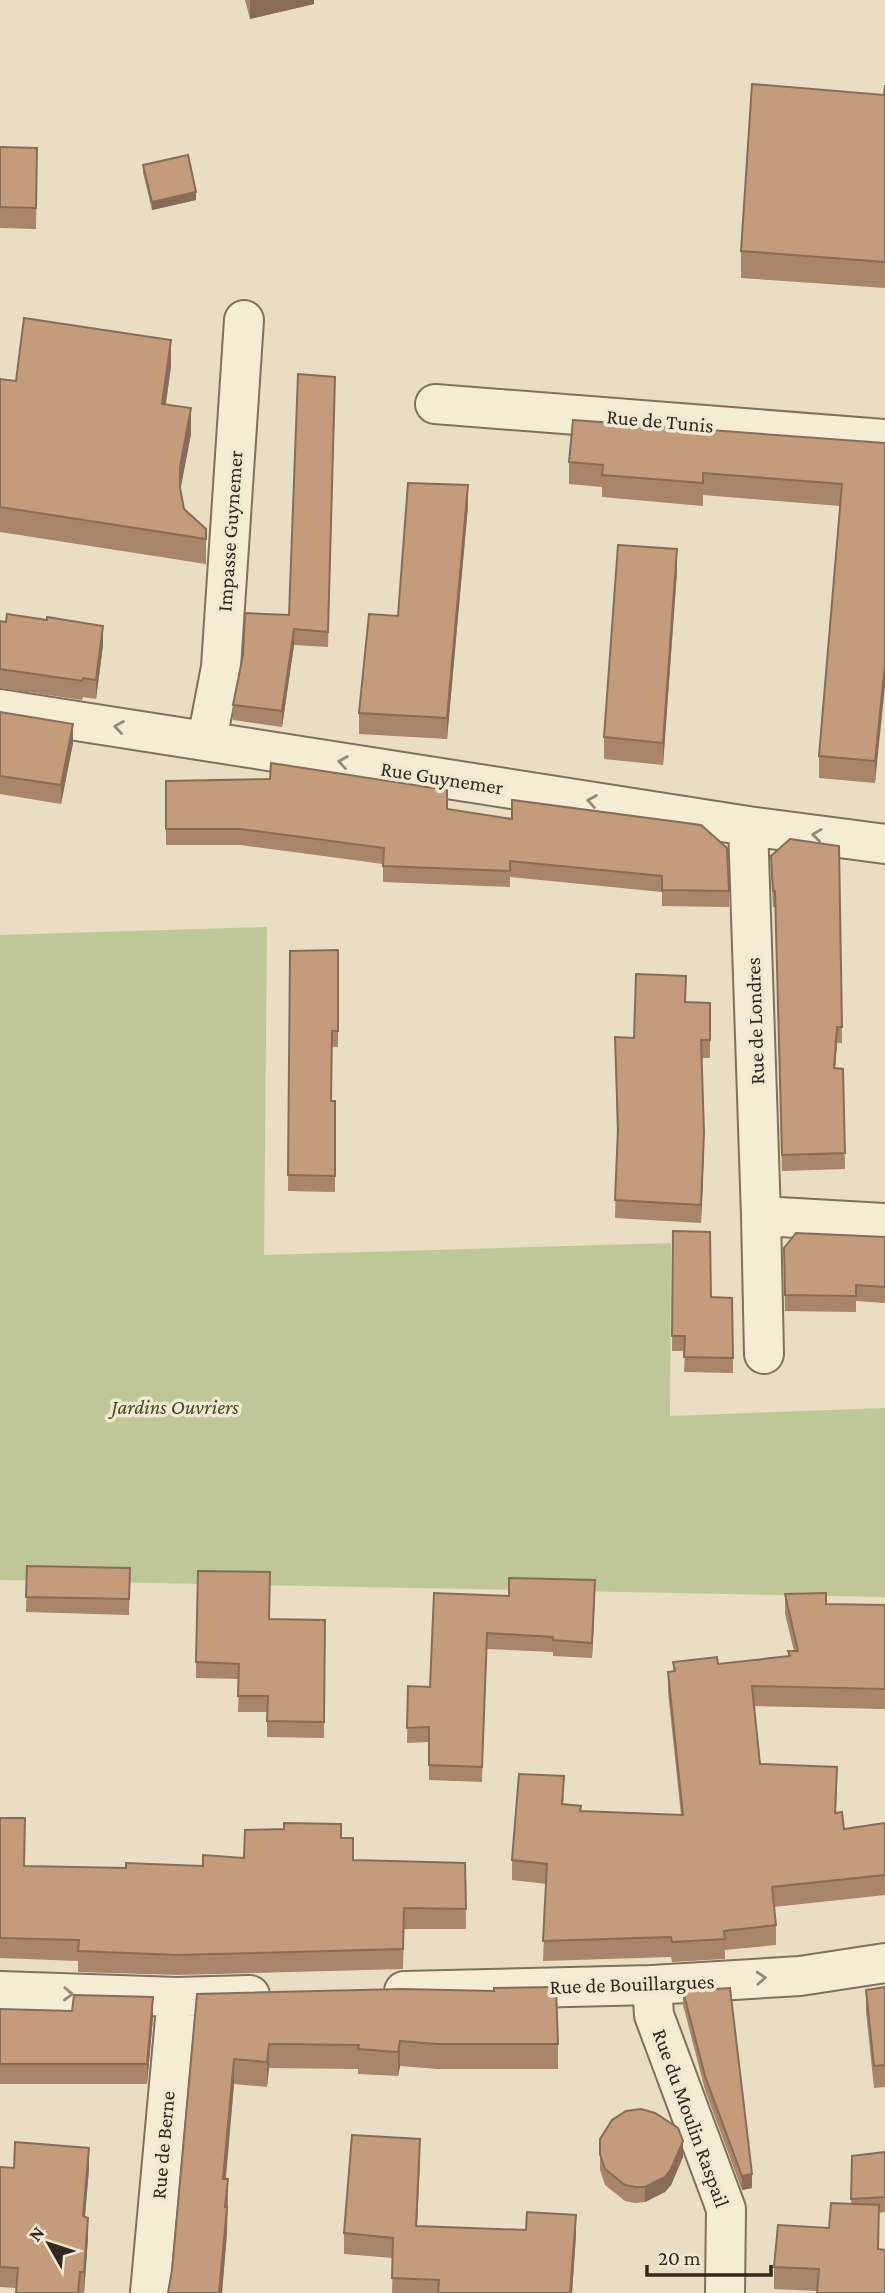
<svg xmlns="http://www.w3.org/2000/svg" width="885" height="2293" font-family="'Crimson Pro',serif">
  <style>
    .green { fill: #bfc697 }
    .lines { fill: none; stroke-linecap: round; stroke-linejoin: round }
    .minor-casing { stroke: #81705b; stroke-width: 42 }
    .minor { stroke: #f5ecd4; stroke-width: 38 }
    .wall { fill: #a9856a }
    .shaded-wall { fill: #896c56 }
    .building { fill: #c49b7b; stroke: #896c56; stroke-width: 2 }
    .oneway { stroke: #948a79 }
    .labels { text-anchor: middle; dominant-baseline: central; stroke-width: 7; stroke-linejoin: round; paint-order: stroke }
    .street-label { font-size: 21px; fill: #32281e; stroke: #f1e9d0 }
    .park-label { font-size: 21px; font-style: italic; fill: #424d26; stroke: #f1e9d0 }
  </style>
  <rect width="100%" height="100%" fill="#e9dec2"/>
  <!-- green -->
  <path class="green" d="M267,927L264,1255L671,1243L670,1416L885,1408V1597L0,1580V935Z"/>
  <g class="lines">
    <!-- minor casing -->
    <g class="minor-casing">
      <path id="minor" d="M435,404L885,439
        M0,709L748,826L885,844
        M207,740L221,667L244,320
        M748,826L761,1216L885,1223
        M761,1216L764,1354
        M652,1985L654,2015L726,2209L725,2293
        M0,1991L177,1997L250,1995
        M404,1991L652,1985L800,1976L885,1963
        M150,2293L177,1997"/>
    </g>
    <!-- minor -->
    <use href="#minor" class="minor"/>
  </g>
  <!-- wall -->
  <path class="wall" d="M245,0H314V4L250,19Z
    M885,85V288L741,278V251L884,95Z
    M0,147L37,148L36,229L0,228Z
    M143,165L196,200L152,210L143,173Z
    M171,366L166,404L191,434L180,489L184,509L206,529V564L0,532V379L16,381Z
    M335,392L328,647L294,645L282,727L233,720V705L289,615Z
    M885,443L875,783L819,778V756L840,506L703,495V506L602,497V487L569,484V462Z
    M468,506L447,739L359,734V713L398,616Z
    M677,571L663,765L604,759V737Z
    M0,621L103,645L96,699L83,697L82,700L0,688Z
    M0,712L73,743L61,804L0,794Z
    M166,781L447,809L729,891V907L662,906V892L510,877V887L383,882V864L240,845H166Z
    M839,846L842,1043H837L835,1068L843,1069L845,1169L782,1171L775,907H773L771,872Z
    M338,950V1047H332L331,1101H335V1192L288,1191L290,951Z
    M685,1002L710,1003V1058H702L704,1150L701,1223L615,1218L617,1137L615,1037L634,1038Z
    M673,1231L711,1297L732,1298L733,1373L684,1372L685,1351H672Z
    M885,1237V1303L856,1301V1312L785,1311L784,1248Z
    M27,1566L130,1568L129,1615L26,1612Z
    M785,1594L826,1604L885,1605V1709L754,1706L760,1764L837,1787L836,1813L844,1829L885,1823V1895L774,1907L776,1925V1945L725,1950V1959L672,1962L671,1957L543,1961L546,1884L512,1880V1860L564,1796L563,1804L581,1811L681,1815L668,1692V1672L673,1671V1662L718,1664L788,1656V1651H794L785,1614Z
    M509,1596H595L592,1658L553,1656V1652L487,1649L482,1782L429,1780V1742L407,1743L408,1686L430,1687Z
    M270,1619L325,1620L324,1738L267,1737V1712H238L239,1679L196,1678V1662Z
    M0,1818L25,1866L126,1868L203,1866L244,1858L341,1838L353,1860L465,1863L466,1929H404L403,1969L177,1975L78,1972V1961L0,1958Z
    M885,1987V2087L874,2088L866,2012V1990Z
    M494,1991L558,2044V2069H438L400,2066L398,2076L358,2074V2069L269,2068L267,2087L234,2084L226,2179H228L227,2232L222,2293H168L172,2270L197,1994Z
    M683,1991L752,2188L742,2190L705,2090L683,2005Z
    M0,2009L153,2018L147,2084H0Z
    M600,2139L683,2157L671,2185L665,2192L645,2202L635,2203L625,2201L605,2185L600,2170Z
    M885,2152V2212L879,2213L817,2291L774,2289V2267L829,2228L851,2204L852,2156Z
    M420,2159L417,2226L576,2235L572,2293H392L393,2258L344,2254V2233Z
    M0,2167L89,2169L85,2217L88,2238L84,2293H16V2288L0,2287Z"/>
  <!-- shaded-wall -->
  <path class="shaded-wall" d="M250,0H314V4L250,19Z
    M196,192V200L152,210V202Z
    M171,340V366L162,429V404Z
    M191,408V434L180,492V467Z
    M468,485V506L447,739V718Z
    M677,549V571L663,765V743Z
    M103,626V645L96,699V680Z
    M294,629V645L282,727V711Z
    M885,664V686L875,783V761Z
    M73,724V743L61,804V785Z
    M837,1027V1043L834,1084V1068Z
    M704,1132V1150L701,1223V1205Z
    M595,1580V1596L592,1658V1643Z
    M153,1997V2018L147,2084V2064Z
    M400,2041V2066L398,2076V2052Z
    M269,2044V2068L267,2087V2062Z
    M234,2059V2084L223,2203V2179Z
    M420,2139V2159L416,2246V2226Z
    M683,2141V2157L671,2185L665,2192L645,2202V2187Z
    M89,2148V2169L83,2237V2216Z
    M752,2174V2188L742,2190V2176Z
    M228,2179L227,2232L222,2293H219Z
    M576,2215V2235L572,2293H570Z
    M88,2218V2238L84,2293V2272Z"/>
  <!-- building -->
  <path class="building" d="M752,84L884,95L885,85V262L741,251Z
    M0,147L37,148L36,208L0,207Z
    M188,155L196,192L152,202L143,165Z
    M24,318L171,340L162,404L191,408L180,467V488L184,509L206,529V539L0,507V379L16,381Z
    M298,374L335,377L328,632L294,629L282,711L233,705L243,655L245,613L289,615Z
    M573,420L885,443V664L875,761L819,756L842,484L703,473V483L602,475L603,465L569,462Z
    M408,483L468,485L447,718L359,713L369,614L398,616Z
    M618,545L677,549L663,743L604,737Z
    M7,614L47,620V617L103,626L96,680L83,678L82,681L0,669V621L6,622Z
    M0,712L73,724L61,785L0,776Z
    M271,763L447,790V809L512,819V800L701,825L727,848L729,891L662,890V876L510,861V871L383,866L384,848L240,829H166V781L270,779Z
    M790,839L839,846L842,1027H837L834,1068L843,1069L845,1153L782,1155L775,891H773L771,856Z
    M338,950V1031H332L331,1101H335V1176L288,1175L290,951Z
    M636,974L686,976L685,1002L710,1003V1040H701L704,1132L701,1205L615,1200L618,1129L615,1037L634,1038Z
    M673,1231L710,1232L711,1297L732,1298L733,1358L684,1357L685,1336H672Z
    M796,1233L885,1237V1287L856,1285V1296L785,1295L784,1248Z
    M27,1566L130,1568L129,1599L26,1597Z
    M198,1571L270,1572L269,1619L325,1620L324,1722L267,1721L268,1696H238L239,1664L196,1662Z
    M509,1578L595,1580L592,1643L553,1640V1637L487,1633L482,1767L429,1765V1727L407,1728L408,1686L430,1687L434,1593L509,1596Z
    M826,1593V1604L885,1605V1689L752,1686L760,1764L837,1767L835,1813L842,1812L844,1829L885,1823V1875L772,1887L776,1925L724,1931L725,1939L672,1942L671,1937L543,1941L547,1864L512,1860L519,1774L564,1776L562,1804L581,1806L580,1811L683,1815L668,1672L675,1671L673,1662L717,1657L718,1664L790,1656L788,1651H798L785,1594Z
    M0,1818H25L24,1866L126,1868V1863L203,1866V1855L244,1858L245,1830L284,1829V1823L341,1824V1838H353V1860L465,1863L466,1909L404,1908L403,1949L177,1955L78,1951L79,1940L0,1938Z
    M556,1987L558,2044H438L400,2041L398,2052L358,2049L359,2045L269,2044L267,2062L234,2059L223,2179H228L225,2207H227L219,2293H168L172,2270L197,1994L402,1989L494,1991V1988Z
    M885,1987V2065L874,2066L866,1990Z
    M730,1988L752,2174L742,2176L705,2076L683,1991Z
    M74,1995L153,1997L147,2064H0V2009L72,2011Z
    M641,2109L655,2113L678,2128L683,2141L671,2169L665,2177L645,2187H635L625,2185L605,2169L600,2154V2139L612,2120L626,2111Z
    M352,2135L420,2139L416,2226L526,2230L527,2212L576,2215L570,2293H438L439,2280L392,2278L393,2238L344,2233Z
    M15,2142L89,2148L83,2216L88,2218L84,2272H80L78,2293H16L18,2268L0,2267V2167L14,2168Z
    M885,2152V2197L851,2199L852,2156Z
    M831,2203L879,2205L878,2249L885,2250V2293H817L819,2269L774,2267L778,2225L829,2228Z"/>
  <!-- one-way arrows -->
  <defs><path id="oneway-chevron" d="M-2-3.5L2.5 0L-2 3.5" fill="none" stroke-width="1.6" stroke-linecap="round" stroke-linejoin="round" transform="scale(1.75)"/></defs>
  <g class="oneway">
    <use href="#oneway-chevron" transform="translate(119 727) rotate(-171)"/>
    <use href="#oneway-chevron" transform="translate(343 762) rotate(-171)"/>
    <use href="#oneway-chevron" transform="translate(592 801) rotate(-171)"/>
    <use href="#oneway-chevron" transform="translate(817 835) rotate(-173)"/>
    <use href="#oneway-chevron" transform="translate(761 1978) rotate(-3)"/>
    <use href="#oneway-chevron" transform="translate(68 1994) rotate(2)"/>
  </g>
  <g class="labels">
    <!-- street labels -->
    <g class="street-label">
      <text transform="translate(660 421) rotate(5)">Rue de Tunis</text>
      <text transform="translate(230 531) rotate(-86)">Impasse Guynemer</text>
      <text transform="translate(442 778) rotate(9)">Rue Guynemer</text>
      <text transform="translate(755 1021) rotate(-92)">Rue de Londres</text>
      <text transform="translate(632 1984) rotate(-2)">Rue de Bouillargues</text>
      <text transform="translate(691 2118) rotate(70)">Rue du Moulin Raspail</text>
      <text transform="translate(163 2145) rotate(-85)">Rue de Berne</text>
    </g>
    <!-- park labels -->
    <g class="park-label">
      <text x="175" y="1407">Jardins Ouvriers</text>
    </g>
  </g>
  <!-- north arrow -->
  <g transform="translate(49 2244) rotate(309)" stroke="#f1e9d0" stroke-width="5" paint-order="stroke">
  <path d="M0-5L12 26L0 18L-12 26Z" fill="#32281e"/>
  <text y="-10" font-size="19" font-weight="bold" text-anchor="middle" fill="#32281e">N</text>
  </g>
  <!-- scale -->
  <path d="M647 2265v10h124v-10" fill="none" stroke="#32281e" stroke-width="3.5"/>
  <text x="658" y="2265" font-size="21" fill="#32281e" stroke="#f1e9d0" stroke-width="5" paint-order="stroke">20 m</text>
</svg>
